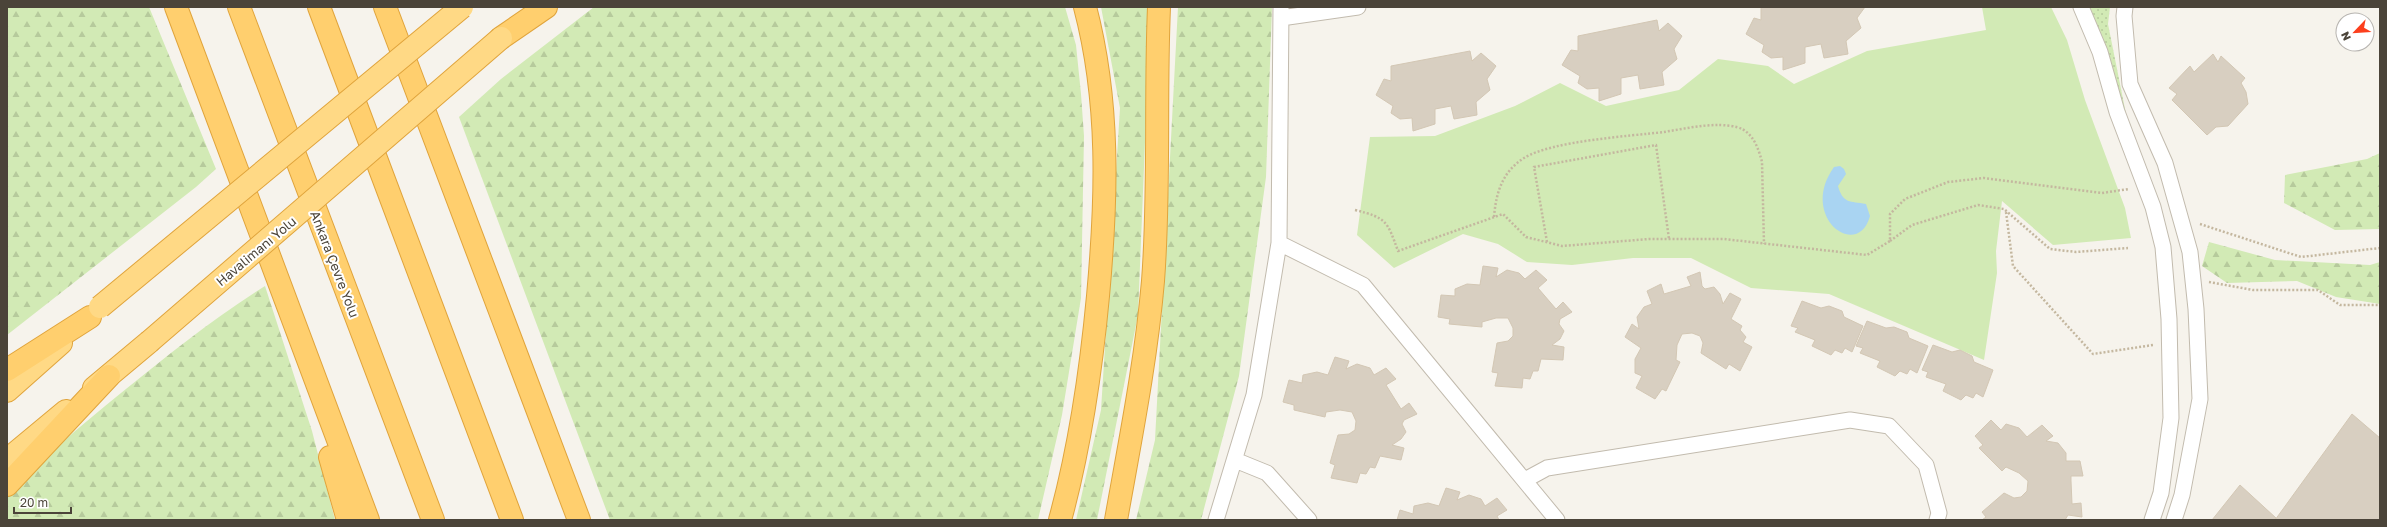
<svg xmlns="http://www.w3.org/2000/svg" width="2387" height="527" font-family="'Golos Text',sans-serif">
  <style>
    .grass { fill: url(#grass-dots) }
    .forest { fill: url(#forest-firs) }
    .green { fill: #d2eab5 }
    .water { fill: #a9d4f2 }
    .building { fill: #d8cfc1; stroke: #d3c7b4 }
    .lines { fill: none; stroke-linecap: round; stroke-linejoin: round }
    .minor-casing { stroke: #c2bbae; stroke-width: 17 }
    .trunk-casing { stroke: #e0a43c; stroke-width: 24 }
    .motorway-casing { stroke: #e0a43c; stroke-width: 24 }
    .path { stroke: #c4b79f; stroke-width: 2.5; stroke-dasharray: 2 2; stroke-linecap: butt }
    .minor { stroke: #fff; stroke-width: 15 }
    .trunk { stroke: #ffd985; stroke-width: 22 }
    .motorway { stroke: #ffcf6e; stroke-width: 22 }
    .trunk-bridge-casing { stroke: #e0a43c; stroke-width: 24; stroke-linecap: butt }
    .trunk-bridge { stroke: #ffd985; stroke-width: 22 }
    .labels { text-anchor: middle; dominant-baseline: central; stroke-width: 4; stroke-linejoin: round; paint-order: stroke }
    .street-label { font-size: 13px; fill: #4b4439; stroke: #fff }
  </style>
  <defs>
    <pattern id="grass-dots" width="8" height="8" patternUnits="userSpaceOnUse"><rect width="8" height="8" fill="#d2eab5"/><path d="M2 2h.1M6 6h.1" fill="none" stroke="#b6ca9c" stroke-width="1.8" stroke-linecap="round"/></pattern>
    <pattern id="forest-firs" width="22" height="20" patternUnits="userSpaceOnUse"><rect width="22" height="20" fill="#d2eab5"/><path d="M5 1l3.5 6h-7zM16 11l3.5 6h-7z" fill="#b6ca9c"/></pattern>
  </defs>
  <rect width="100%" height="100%" fill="#f6f3ec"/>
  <!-- grass -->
  <path class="grass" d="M2087,7H2110L2108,24L2127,119Z"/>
  <!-- forest -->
  <path class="forest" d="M7,7H149L216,169L196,187L7,335Z
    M594,7H1065L1076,45L1081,94L1084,136L1081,298L1062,415L1038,520H610L459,117L501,79Z
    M1101,7H1153L1147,93L1138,315L1097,520H1076L1101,410L1120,108Z
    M1178,7H1272L1266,177L1239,376L1201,520H1136L1155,440Z
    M2380,153V229L2335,230L2284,203L2285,175L2367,159Z
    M2209,242L2275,260L2370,265L2380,262V304L2336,297L2297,281L2227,283L2202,266Z
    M265,286L312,431L335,520H7V498C40,458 81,426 121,393C168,355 214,318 265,286Z"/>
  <!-- green -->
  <path class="green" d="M1982,7H2051L2067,40L2085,100L2125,208L2131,238L2053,245L2002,201L1996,251L1997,273L1984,360L1829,294L1751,288L1691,258H1633L1572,265L1527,262L1498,244L1463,234L1394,268L1357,235L1370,137L1435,136L1515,106L1560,83L1606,106L1679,90L1718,59L1768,66L1794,84L1867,51L1986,30Z"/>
  <!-- water -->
  <path class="water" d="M1840,166L1844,169L1846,174L1838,186C1843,204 1850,201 1866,204L1870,216C1858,261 1798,217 1834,167Z"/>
  <!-- building -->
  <path class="building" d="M1761,7H1865L1857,18L1861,28L1846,41L1848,54L1824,58L1821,44L1805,47V63L1783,70V57L1771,58L1762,52L1764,45L1746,34L1754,18L1761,20Z
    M1657,20L1659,31L1668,23L1682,36L1674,49L1677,59L1662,72L1664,85L1640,89L1638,75L1621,78V94L1599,101V88L1587,89L1578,83L1580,76L1562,65L1571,50L1578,51V36Z
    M1470,51L1472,61L1481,53L1496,66L1487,79L1490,90L1476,102L1477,115L1454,119L1451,106L1435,109V124L1413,131L1412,118L1400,119L1391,113L1393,106L1376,95L1384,79L1391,81V66Z
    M2213,54L2218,62L2221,56L2245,78L2241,83L2246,92L2248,104L2228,126L2216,127L2207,135L2172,100L2177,94L2169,88L2190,66L2194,72Z
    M1483,266L1498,268L1496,277L1507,270L1519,273L1525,279L1536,270L1547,280L1538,288L1556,309L1563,302L1572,312L1560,319L1559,324L1564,331L1560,339L1552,345L1564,347L1563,360L1541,359L1538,371H1533L1530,379L1523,378L1522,388L1495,386L1498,373L1492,372L1497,343L1508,341L1513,336V328L1508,318H1496L1482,322V327L1449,324L1450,319L1438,317L1441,295L1455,296V289L1467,284L1480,285Z
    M1700,272L1702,286L1705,289L1714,287L1720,294L1723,304L1730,293L1741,299L1731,319L1742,326L1740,330L1746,337L1743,342L1752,347L1740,371L1729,364L1726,369L1701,353L1703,343L1700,336L1692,333L1682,334L1677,345L1676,360L1680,362L1666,391L1662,389L1655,399L1636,388L1642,376L1635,373V359L1641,348L1625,337L1632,324L1639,329L1637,317L1644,307L1652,304L1647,291L1661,284L1664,294L1691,286L1687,277Z
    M1802,301L1821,308L1829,306L1842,311L1844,317L1863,326L1852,352L1845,348L1842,353L1835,350L1831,355L1812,346L1815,340L1795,332L1798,328L1791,326Z
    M1867,321L1886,328L1894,327L1907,332L1909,338L1928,346L1917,373L1910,369L1907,374L1900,371L1895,376L1877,367L1880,361L1860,353L1863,348L1856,346Z
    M1933,345L1952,352L1960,350L1972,356L1974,362L1993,370L1983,397L1976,393L1973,398L1966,395L1961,400L1943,391L1946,384L1926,377L1928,372L1922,370Z
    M1335,357L1349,361L1346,369L1357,364L1370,368L1374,375L1386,368L1396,379L1386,385L1401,409L1409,403L1417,414L1404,420L1402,424L1406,432L1401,439L1392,445L1404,448L1401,460L1380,456L1375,468L1370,467L1366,474L1360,473L1357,483L1331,478L1335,465L1330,463L1338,435L1349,434L1355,430L1356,421L1352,412L1340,410L1326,412L1325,417L1294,410V405L1283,402L1289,380L1302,383L1303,375L1317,372L1328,375Z
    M2352,414L2380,438V520H2275Z
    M1991,420L2001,430L2006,424L2019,428L2027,437L2042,425L2053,436L2046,441L2058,443L2066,453V461H2080L2083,476H2071V481L2072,504L2081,503L2082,517L2068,515L2065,520H1982L1986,517L1982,512L2004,493L2014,498L2021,497L2027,491L2028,481L2019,473L2006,467L2002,471L1979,448L1983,445L1975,436Z
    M2240,485L2276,518L2275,520H2212Z
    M1446,488L1460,492L1457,500L1469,495L1481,499L1485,506L1497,498L1507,510L1497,516L1499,520H1397L1400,510L1413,514L1414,506L1428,503L1439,506Z"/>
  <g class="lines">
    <!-- minor casing -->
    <g class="minor-casing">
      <path id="minor" d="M2081,7L2100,52L2117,112L2153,207L2163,247L2169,319L2171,418L2161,493L2152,520
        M2125,7L2124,16L2130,84L2165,163L2190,252L2196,309L2200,399L2182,495L2174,520
        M1281,18L1358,7
        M1279,243L1363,285L1557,520
        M1235,460L1267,473L1309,520
        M1525,480L1547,468L1850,420L1889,426L1926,465L1939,513L1937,520
        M1216,520L1254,395L1279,243L1281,7"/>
    </g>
    <!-- trunk casing -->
    <g class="trunk-casing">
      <path id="trunk" d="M94,388L149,342
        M7,391L61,343
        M7,460L66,411"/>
    </g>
    <!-- motorway casing -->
    <g class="motorway-casing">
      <path id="motorway" d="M176,7L368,520
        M239,7L433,520
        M319,7L512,520
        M385,7L579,520
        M501,38L546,7
        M7,370L90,317
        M330,457L348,520
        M7,485L109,376
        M1060,520C1080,447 1091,371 1098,296C1107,198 1110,102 1085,7
        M1116,520C1130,441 1146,362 1153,281C1160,190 1155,98 1159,7"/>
    </g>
    <!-- path -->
    <path class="path" d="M1355,210C1387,218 1387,221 1398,251L1503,214L1526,237L1562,246L1649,239H1724L1867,255L1890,241V214L1905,199L1948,182L1984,178L2102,193L2129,189
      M2006,212L2013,266L2093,354L2153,345
      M1494,217C1496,193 1502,172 1524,158C1551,141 1630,136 1664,132C1682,129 1701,125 1718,125C1724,125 1737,126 1742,129C1754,135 1759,150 1762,162L1764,244
      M2200,224L2301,257L2380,248
      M1890,241L1912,225L1978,205L2004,209L2050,249L2076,252L2128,248
      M1547,242L1534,167L1656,145L1669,239
      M2209,282L2253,290H2318L2340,305H2380"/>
    <!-- minor -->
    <use href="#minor" class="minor"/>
    <!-- trunk -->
    <use href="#trunk" class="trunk"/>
    <!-- motorway -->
    <use href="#motorway" class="motorway"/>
    <!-- trunk-bridge casing -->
    <g class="trunk-bridge-casing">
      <path id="trunk-bridge" d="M100,307L462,7
        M149,342L501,38"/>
    </g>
    <!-- trunk-bridge -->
    <use href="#trunk-bridge" class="trunk-bridge"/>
  </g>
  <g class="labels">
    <!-- street labels -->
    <g class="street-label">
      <text transform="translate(256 251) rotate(-40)">Havalimanı Yolu</text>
      <text transform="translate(335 264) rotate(69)">Ankara Çevre Yolu</text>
    </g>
  </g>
  <!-- border -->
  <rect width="2387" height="527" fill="none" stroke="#4b4439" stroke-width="16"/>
  <!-- north arrow -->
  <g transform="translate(2355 32) rotate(245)"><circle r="19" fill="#ffffff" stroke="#b7b4b0"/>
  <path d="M0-3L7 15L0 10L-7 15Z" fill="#fc3f1d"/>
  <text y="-6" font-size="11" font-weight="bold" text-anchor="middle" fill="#4b4439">N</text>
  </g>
  <!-- scale -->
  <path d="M14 507v6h57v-6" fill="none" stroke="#4b4439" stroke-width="2"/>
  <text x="20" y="507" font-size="12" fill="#4b4439" stroke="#ffffff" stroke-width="3" paint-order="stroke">20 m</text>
</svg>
